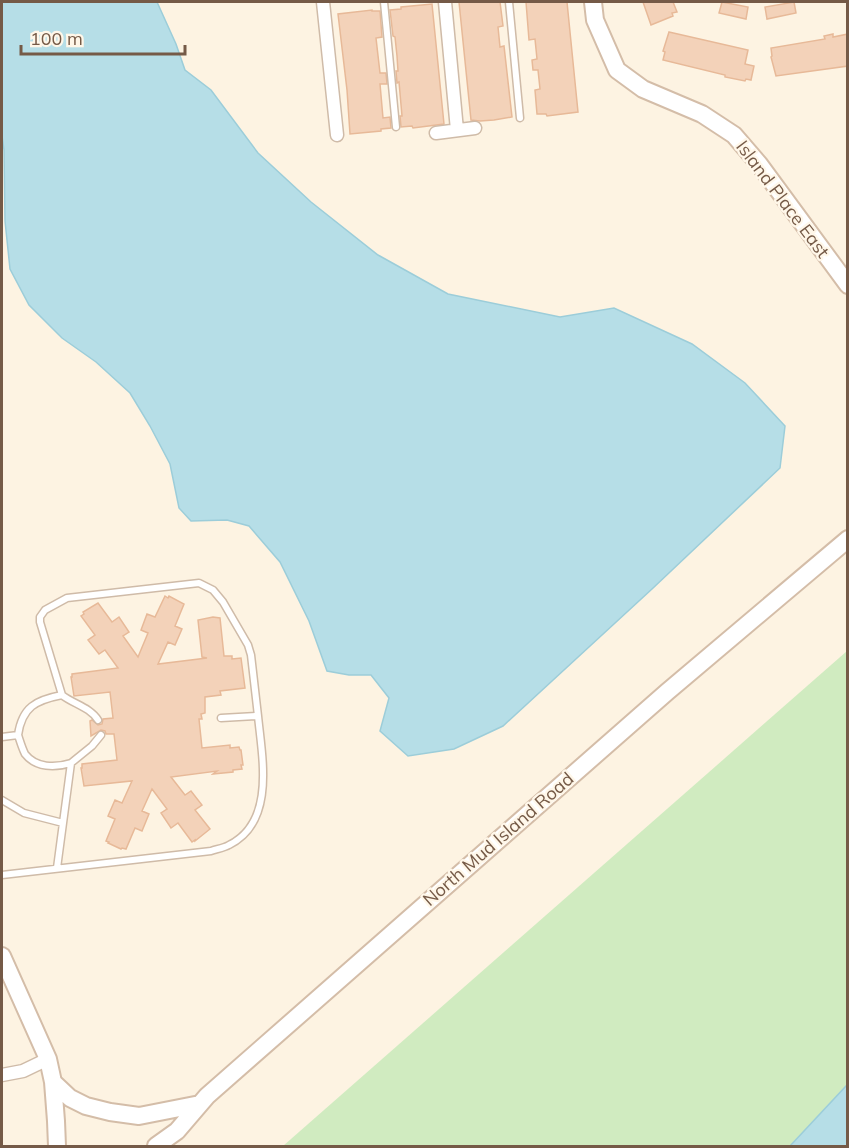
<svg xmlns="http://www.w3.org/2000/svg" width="849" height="1148" font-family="Mulish,sans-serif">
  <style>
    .green { fill: #d0ebc0 }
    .water { fill: #b6dee7; stroke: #9ccdd9; stroke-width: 1.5 }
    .building { fill: #f3d2b9; stroke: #e7b998; stroke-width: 1.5 }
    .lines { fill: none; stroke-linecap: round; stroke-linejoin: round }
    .lane-casing { stroke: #cfbba8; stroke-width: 9 }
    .street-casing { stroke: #cfbba8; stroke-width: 15 }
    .secondary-casing { stroke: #d4bda8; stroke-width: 20 }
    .lane { stroke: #fff; stroke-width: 6 }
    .street { stroke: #fff; stroke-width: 12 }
    .secondary { stroke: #fff; stroke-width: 16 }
    .labels { text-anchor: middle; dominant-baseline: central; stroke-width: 4.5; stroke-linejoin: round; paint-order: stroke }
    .street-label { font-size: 18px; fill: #755a47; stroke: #fff7e9 }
  </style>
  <rect width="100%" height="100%" fill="#fdf3e2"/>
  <!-- green -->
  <path class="green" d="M847,651V1085L790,1146H283Z"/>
  <!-- water -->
  <path class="water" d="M2,2H157L176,44L185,70L211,90L258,153L311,202L378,255L448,294L560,317L614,308L692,344L745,383L785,426L780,468L652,589L503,726L454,749L408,756L380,731L389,698L371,675H349L327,671L309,621L280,562L249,526L227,520L191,521L179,508L170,464L150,426L130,393L96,362L62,338L29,305L10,269L5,221L4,150L2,136Z
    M847,1085V1146H790Z"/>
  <!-- building -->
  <path class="building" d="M459,2H500L503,26L498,27L500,47L504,46L512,117L494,120L480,121L471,120Z
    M526,2H567L578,112L547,116L546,114H537L535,90L540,89L538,70H533L532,60L537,59L535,39L529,40Z
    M643,2H673L677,12L672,13L673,16L651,25Z
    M722,2L748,7L746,19L719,13Z
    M794,2L796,13L767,19L765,7Z
    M432,4L444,124L413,128L412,126L401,127L400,116H402L399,82L397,83L396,71H398L397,56L395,37L393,36L390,10L401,9V7Z
    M372,10V11H380L382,37L376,38L380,73H386L387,84H380L383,118L390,117L391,128L381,129V131L350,134L347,90L338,14Z
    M669,32L748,50L745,64L754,66L751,80L746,79L745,81L725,77V75L663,60L665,52L663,51Z
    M833,34V37L848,34V66L776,76L771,57L772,56L771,48L825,39L824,36Z
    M165,596L168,598L169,596L184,604L175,626L182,629L175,645L168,642L158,664L207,658L202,657L198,620L213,617L220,618L224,656H232V659L241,658L245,688L220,691L221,695L205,697V713L201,714L202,719H199L202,748L230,745V748L239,747L240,750H241L243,765H241L242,769L233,770V772L213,774L217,771L171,777L185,795L191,791L202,805L195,810L210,829L195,841V840L192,842L178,823L171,828L161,813L167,809L152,789L142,811L149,814L142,831L135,828L126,849L122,848L121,849L108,843L109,842L106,841L115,819L108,816L115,800L122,803L132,781L84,786L81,768H82V764L117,760L114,734H106L105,731L101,730L91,736L90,721L92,720L98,725L102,724L103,719L113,718L110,692L74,696L71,677H72V674L118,668L105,650L99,654L88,640L95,635L81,616L84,614L83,612L98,603L112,622L119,617L129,632L123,636L138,657L148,633L141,630L147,614L155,617Z"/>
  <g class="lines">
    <!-- lane casing -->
    <g class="lane-casing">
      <path id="lane" d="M384,2L396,127
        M509,2L520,118
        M98,720C90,707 73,704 62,695L40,622V617L45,610L67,598L199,583L213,590L223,602L248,645L251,655L258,716
        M18,735C22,707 36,700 62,695
        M2,737L18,735C20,741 22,748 25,754C36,768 55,768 71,763
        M2,800L24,813L63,823
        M57,868L71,763L92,746L101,735
        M2,875L211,851C217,849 224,848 229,845C276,822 262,757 258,716L221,718"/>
    </g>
    <!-- street casing -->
    <g class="street-casing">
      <path id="street" d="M323,2L337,135
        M445,2L457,130
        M436,133L475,128
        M2,1075L23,1071L48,1059"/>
    </g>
    <!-- secondary casing -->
    <g class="secondary-casing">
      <path id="secondary" d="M593,2L595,20L617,70L643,89L702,114L734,135L759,164L848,285
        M2,956L48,1059L53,1082L56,1121L57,1146
        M53,1082L70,1098L86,1106L110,1112L139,1116L200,1104
        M156,1146L177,1131L207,1096L667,692L848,539"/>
    </g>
    <!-- lane -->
    <use href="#lane" class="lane"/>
    <!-- street -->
    <use href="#street" class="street"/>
    <!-- secondary -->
    <use href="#secondary" class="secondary"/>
  </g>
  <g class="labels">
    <!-- street labels -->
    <g class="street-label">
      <text transform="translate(783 199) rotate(53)">Island Place East</text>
      <text transform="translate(498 839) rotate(-41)">North Mud Island Road</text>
    </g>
  </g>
  <!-- border -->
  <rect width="849" height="1148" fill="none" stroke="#755a47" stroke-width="6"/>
  <!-- scale -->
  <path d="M21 45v9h164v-9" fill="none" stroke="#755a47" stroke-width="3"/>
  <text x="30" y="45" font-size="18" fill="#755a47" stroke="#fff7e9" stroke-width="4.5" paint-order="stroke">100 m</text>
</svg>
